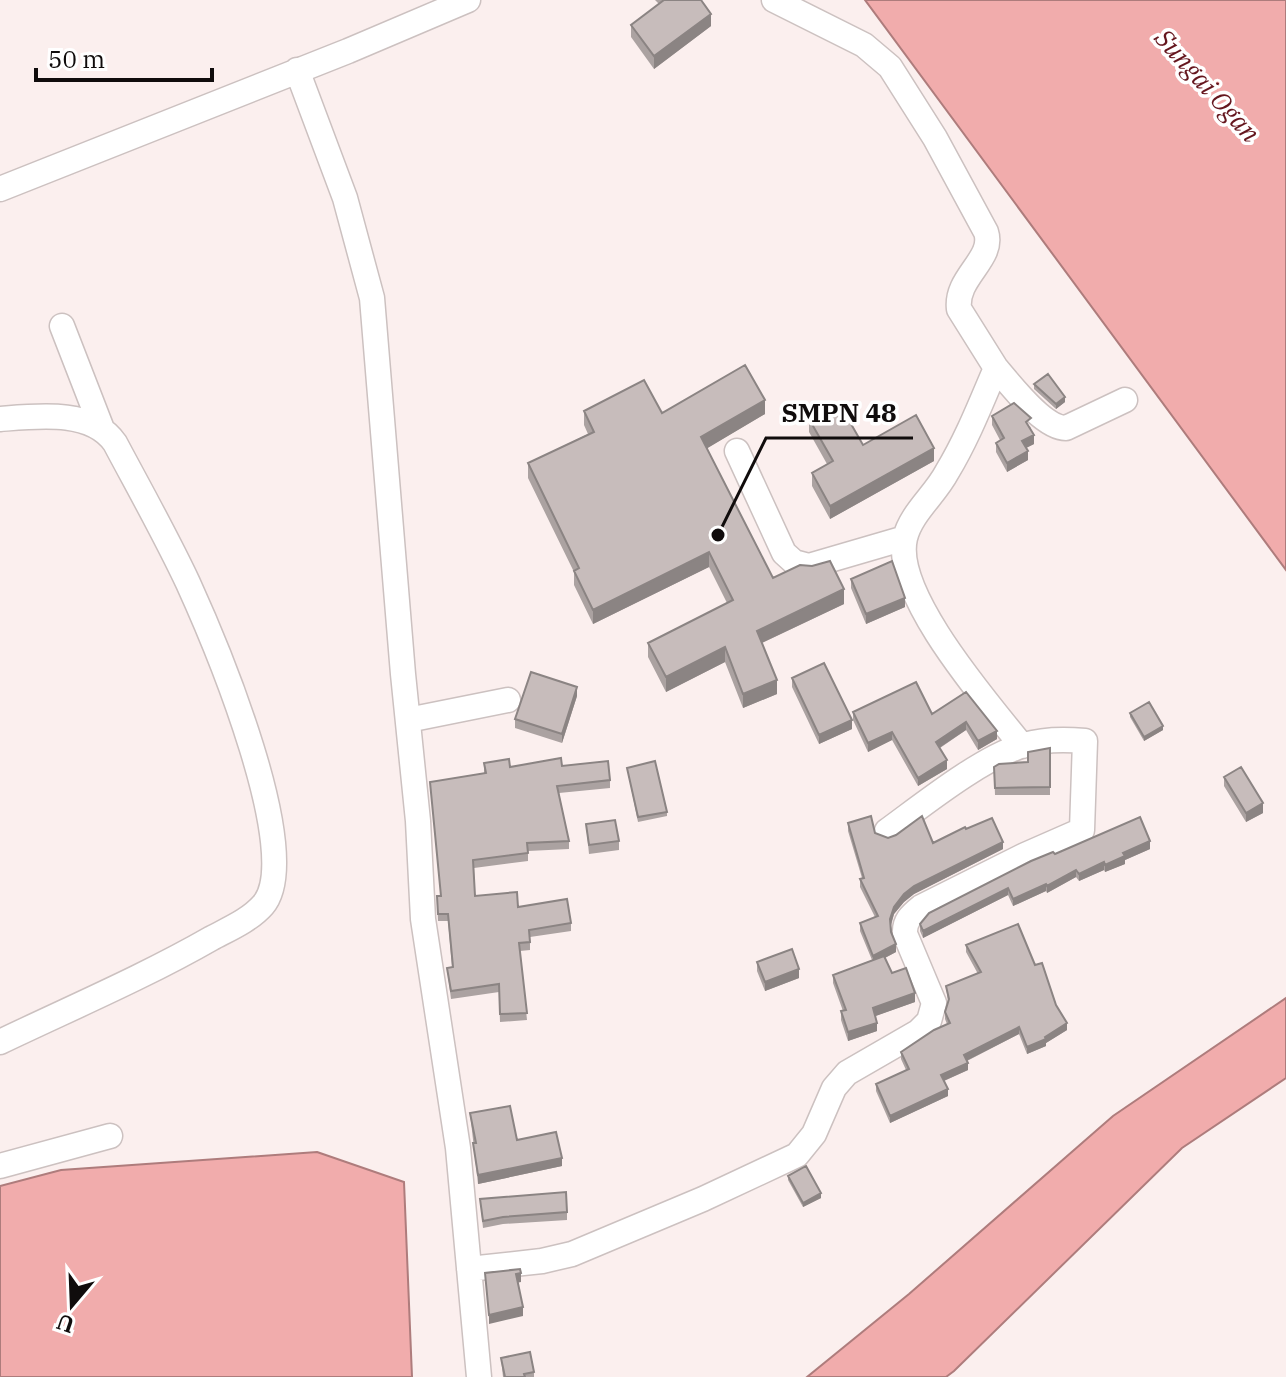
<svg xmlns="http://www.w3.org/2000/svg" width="1286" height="1377" font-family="'IBM Plex Serif',serif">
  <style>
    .water { fill: #f1acac; stroke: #ae7c7c; stroke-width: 2 }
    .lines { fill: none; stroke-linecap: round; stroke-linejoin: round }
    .minor-casing { stroke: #ccc1c0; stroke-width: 27 }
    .minor { stroke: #fff; stroke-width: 24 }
    .wall { fill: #aba2a1 }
    .shaded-wall { fill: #8b8483 }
    .building { fill: #c7bcbb; stroke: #8b8483; stroke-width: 2 }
    .labels { text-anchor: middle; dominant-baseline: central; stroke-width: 7; stroke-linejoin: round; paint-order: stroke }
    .water-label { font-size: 26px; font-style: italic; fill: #65161e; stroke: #fff }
    .leader { fill: none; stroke: #100c0c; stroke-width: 3 }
    .callout-dot { fill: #100c0c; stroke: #fff; stroke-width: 3 }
    .callout-label { font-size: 26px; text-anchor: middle; font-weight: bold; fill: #100c0c; stroke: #fff; stroke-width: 7; stroke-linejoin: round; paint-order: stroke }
  </style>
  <rect width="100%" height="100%" fill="#fbefee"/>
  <!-- water -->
  <path class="water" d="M865,0H1286V570Z
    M1286,998V1078L1182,1148L954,1371L946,1377H807L909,1294L1113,1116Z
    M317,1152L404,1182L412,1377H0V1186L61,1170Z"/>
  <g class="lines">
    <!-- minor casing -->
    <g class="minor-casing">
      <path id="minor" d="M774,0L864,45L890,67L935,138L986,232C995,259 955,277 959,309L996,368C981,403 967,439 947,472C935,495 911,513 905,538C892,594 988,703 1022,746
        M297,70L345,198L372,298L403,674L418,821L423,919L458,1148L479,1377
        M0,189L348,51L468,0
        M62,326L102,429
        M996,368C1011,385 1043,428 1066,428L1125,400
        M0,419C37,416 92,409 115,443C140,490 166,536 188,583C214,640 306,856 263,905C250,920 229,929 212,938C144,977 71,1008 0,1042
        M737,451L784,553L794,562L809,566L905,538
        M408,720L508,700
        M0,1166L110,1136
        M469,1269L542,1261L572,1254L703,1199L797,1155L814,1134L834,1088L847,1073L918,1032L929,1021L934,1003L905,934C904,921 911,915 921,907L1025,855L1082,830L1085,741C1064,739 1044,739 1024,745C981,758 924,804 887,831"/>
    </g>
    <!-- minor -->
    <use href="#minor" class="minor"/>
  </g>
  <!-- wall -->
  <path class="wall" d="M655,0H701L711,26L654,69L631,37V25L659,4Z
    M1034,384L1065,402L1056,409L1034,389Z
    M584,411L765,414L707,448L773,578L844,604L762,643L777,694L743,708L725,662L666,692L648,657V643L727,603L709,567L593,624L574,585V572L528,478V463L588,434L584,425Z
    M992,416L1031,427L1030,428L1034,444L1026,448L1028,460L1007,472L996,452V443L1000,440L992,425Z
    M809,419L863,445L934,461L830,519L812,486V473L827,464L809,432Z
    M851,579L905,607L866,624L851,588Z
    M792,678L852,729L819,744L792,687Z
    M966,692L997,739L978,750L966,730L940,748L947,769L918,786L892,740L868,752L853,720V712L932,714Z
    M577,696L562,743L515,728V719Z
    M1130,713L1163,730L1144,741L1130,717Z
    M1050,748V795H995L994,767L1028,762Z
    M484,763L510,767L562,766L610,780V788L559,793L569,841V849L528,851V861L474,868L475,896L518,907L571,923V931L530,937V950L520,951L527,1020L500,1022L499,992L451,999L447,968L452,967L448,921H438L437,896H441L430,782L484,773Z
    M627,768L667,812V816L638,822Z
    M1224,777L1263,813L1246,822L1224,786Z
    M848,823L888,838L933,843L966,829L1003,849L914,894L904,902L894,914L891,926L896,952L885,958L892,973L915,1002L875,1016L877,1031L848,1041L841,1020V1011H843L833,983V975L872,960L860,931V923L875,917L860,887V879L862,878L848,831Z
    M586,824L619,841V850L589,854Z
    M1150,849L1125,860V864L1105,872L1104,870L1079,881L1076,877L1047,893L1046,891L1013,906L1008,895L923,938L920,931V924L1055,854Z
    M966,945L1035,965L1067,1030L1046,1043V1046L1027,1054L1019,1034L967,1061L968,1070L944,1081L948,1096L890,1123L876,1091V1084L906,1070L901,1059V1052L947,1024L945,1019V1012L948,1002L946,986L978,974L966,952Z
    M757,962L799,978L765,991L757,971Z
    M470,1113L517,1140L562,1166L478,1184Z
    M788,1176L821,1198L803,1207L788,1180Z
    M480,1199L567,1212V1220L503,1224L483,1228Z
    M501,1358L534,1372V1377H503Z"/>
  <!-- shaded-wall -->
  <path class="shaded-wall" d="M711,14V26L654,69V56Z
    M1065,397V402L1056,409V404Z
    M765,400V414L701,452V437Z
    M1034,435V444L1022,450V441Z
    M934,448V461L830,519V506Z
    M1028,451V460L1007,472V463Z
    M709,552V567L593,624V610Z
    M844,589V604L757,645V631Z
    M905,598V607L866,624V614Z
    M725,647V662L666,692V677Z
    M777,680V694L743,708V694Z
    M577,687V696L562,743V734Z
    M852,720V729L819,744V735Z
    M966,722V730L936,750V742Z
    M1163,726V730L1144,741V737Z
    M997,731V739L978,750V741Z
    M892,732V740L868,752V743Z
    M947,760V769L918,786V778Z
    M1263,803V813L1246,822V813Z
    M1150,841V849L1125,860V864L1105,872V865L1123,853Z
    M1003,842V849L914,894L904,902L894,914L890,927V919L894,907L904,894L914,886Z
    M1104,862V870L1079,881V874Z
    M1076,870V877L1047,893V886Z
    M1046,884V891L1013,906V899Z
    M1008,888V895L923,938V931Z
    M896,944V952L873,964V956Z
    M799,969V978L765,991V982Z
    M915,993V1002L873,1017V1008Z
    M877,1023V1031L848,1041V1032Z
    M1067,1023V1030L1046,1043V1046L1027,1054V1047Z
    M1019,1027V1034L964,1062V1055Z
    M968,1063V1070L941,1082V1075Z
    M948,1089V1096L890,1123V1116Z
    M562,1158V1166L478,1184V1175Z
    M821,1193V1198L803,1207V1203Z
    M521,1273V1282L516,1283V1274Z
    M523,1307V1316L489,1324V1315Z"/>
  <!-- building -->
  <path class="building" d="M664,0H701L711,14L654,56L631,25Z
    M745,365L765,400L701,437L773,578L800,565L812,566L830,561L844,589L757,631L777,680L743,694L725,647L666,677L648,643L733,600L709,552L593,610L574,571L579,568L528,463L594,432L584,411L644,380L662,413Z
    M1048,374L1065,397L1056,404L1034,384Z
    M839,403L863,445L916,415L934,448L830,506L812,473L833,461L809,419Z
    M1014,403L1031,418L1026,422L1034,435L1022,441L1028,451L1007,463L996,443L1004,438L992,416Z
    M892,561L905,598L866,614L851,579Z
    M824,663L852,720L819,735L792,678Z
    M531,672L577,687L562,734L515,719Z
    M916,682L932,714L966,692L997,731L978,741L966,722L936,742L947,760L918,778L892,732L868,743L853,712Z
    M1149,702L1163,726L1144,737L1130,713Z
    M1050,748V787L995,788L994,767L999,764L1028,762V752Z
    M561,758L562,766L608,761L610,780L557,786L569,841L527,843L528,853L473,860L475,896L517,892L518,907L567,899L571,923L529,930L530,942L519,943L527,1013L500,1014L499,984L451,991L447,968L453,967L448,914H438L437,896H441L430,782L486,773L484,763L509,759L510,767Z
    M655,761L667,812L638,817L627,768Z
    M1241,767L1263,803L1246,813L1224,777Z
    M871,816L875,833L888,838L896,835L922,816L933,843L965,827L966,829L992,818L1003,842L914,886L904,894L894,907L890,919L891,932L896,944L873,956L860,923L878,916L860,879L864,878L848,823Z
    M1140,817L1150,841L1123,853L1125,856L1105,865L1104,862L1079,874L1076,870L1047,886L1046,884L1013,899L1008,888L923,931L920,924L929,913L1031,861L1053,852L1055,854Z
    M615,820L619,841L589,845L586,824Z
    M1018,924L1035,965L1042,963L1056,1005L1067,1023L1045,1037L1046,1039L1027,1047L1019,1027L964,1055L968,1063L941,1075L948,1089L890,1116L876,1084L909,1069L901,1052L934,1030L950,1023L945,1012L949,999L946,986L981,972L966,945Z
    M792,949L799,969L765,982L757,962Z
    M884,956L892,973L906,968L915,993L873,1008L877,1023L848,1032L841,1011L846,1010L833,975Z
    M510,1106L517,1140L556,1132L562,1158L478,1175L473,1143H476L470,1113Z
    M806,1166L821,1193L803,1203L788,1176Z
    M566,1192L567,1212L503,1217L483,1221L480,1199Z
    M520,1269L521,1273L516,1274L523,1307L489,1315L485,1273Z
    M530,1352L534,1372L524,1374L525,1377H505L501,1358Z"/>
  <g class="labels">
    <!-- water labels -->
    <g class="water-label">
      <text transform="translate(1208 85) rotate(48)">Sungai Ogan</text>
    </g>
  </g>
  <!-- callouts -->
  <path class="leader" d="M718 535L766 438H913"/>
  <circle class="callout-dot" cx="718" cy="535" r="8"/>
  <g class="callout-label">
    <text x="839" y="422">SMPN 48</text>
  </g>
  <!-- north arrow -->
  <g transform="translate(72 1305) rotate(199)" stroke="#ffffff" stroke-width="6" paint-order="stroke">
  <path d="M0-6L14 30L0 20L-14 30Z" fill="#100c0c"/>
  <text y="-12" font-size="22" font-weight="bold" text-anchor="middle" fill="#100c0c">U</text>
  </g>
  <!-- scale -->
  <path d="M36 68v12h176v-12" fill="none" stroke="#100c0c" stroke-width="4"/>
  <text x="48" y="68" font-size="24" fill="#100c0c" stroke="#ffffff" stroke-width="6" paint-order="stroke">50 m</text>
</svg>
